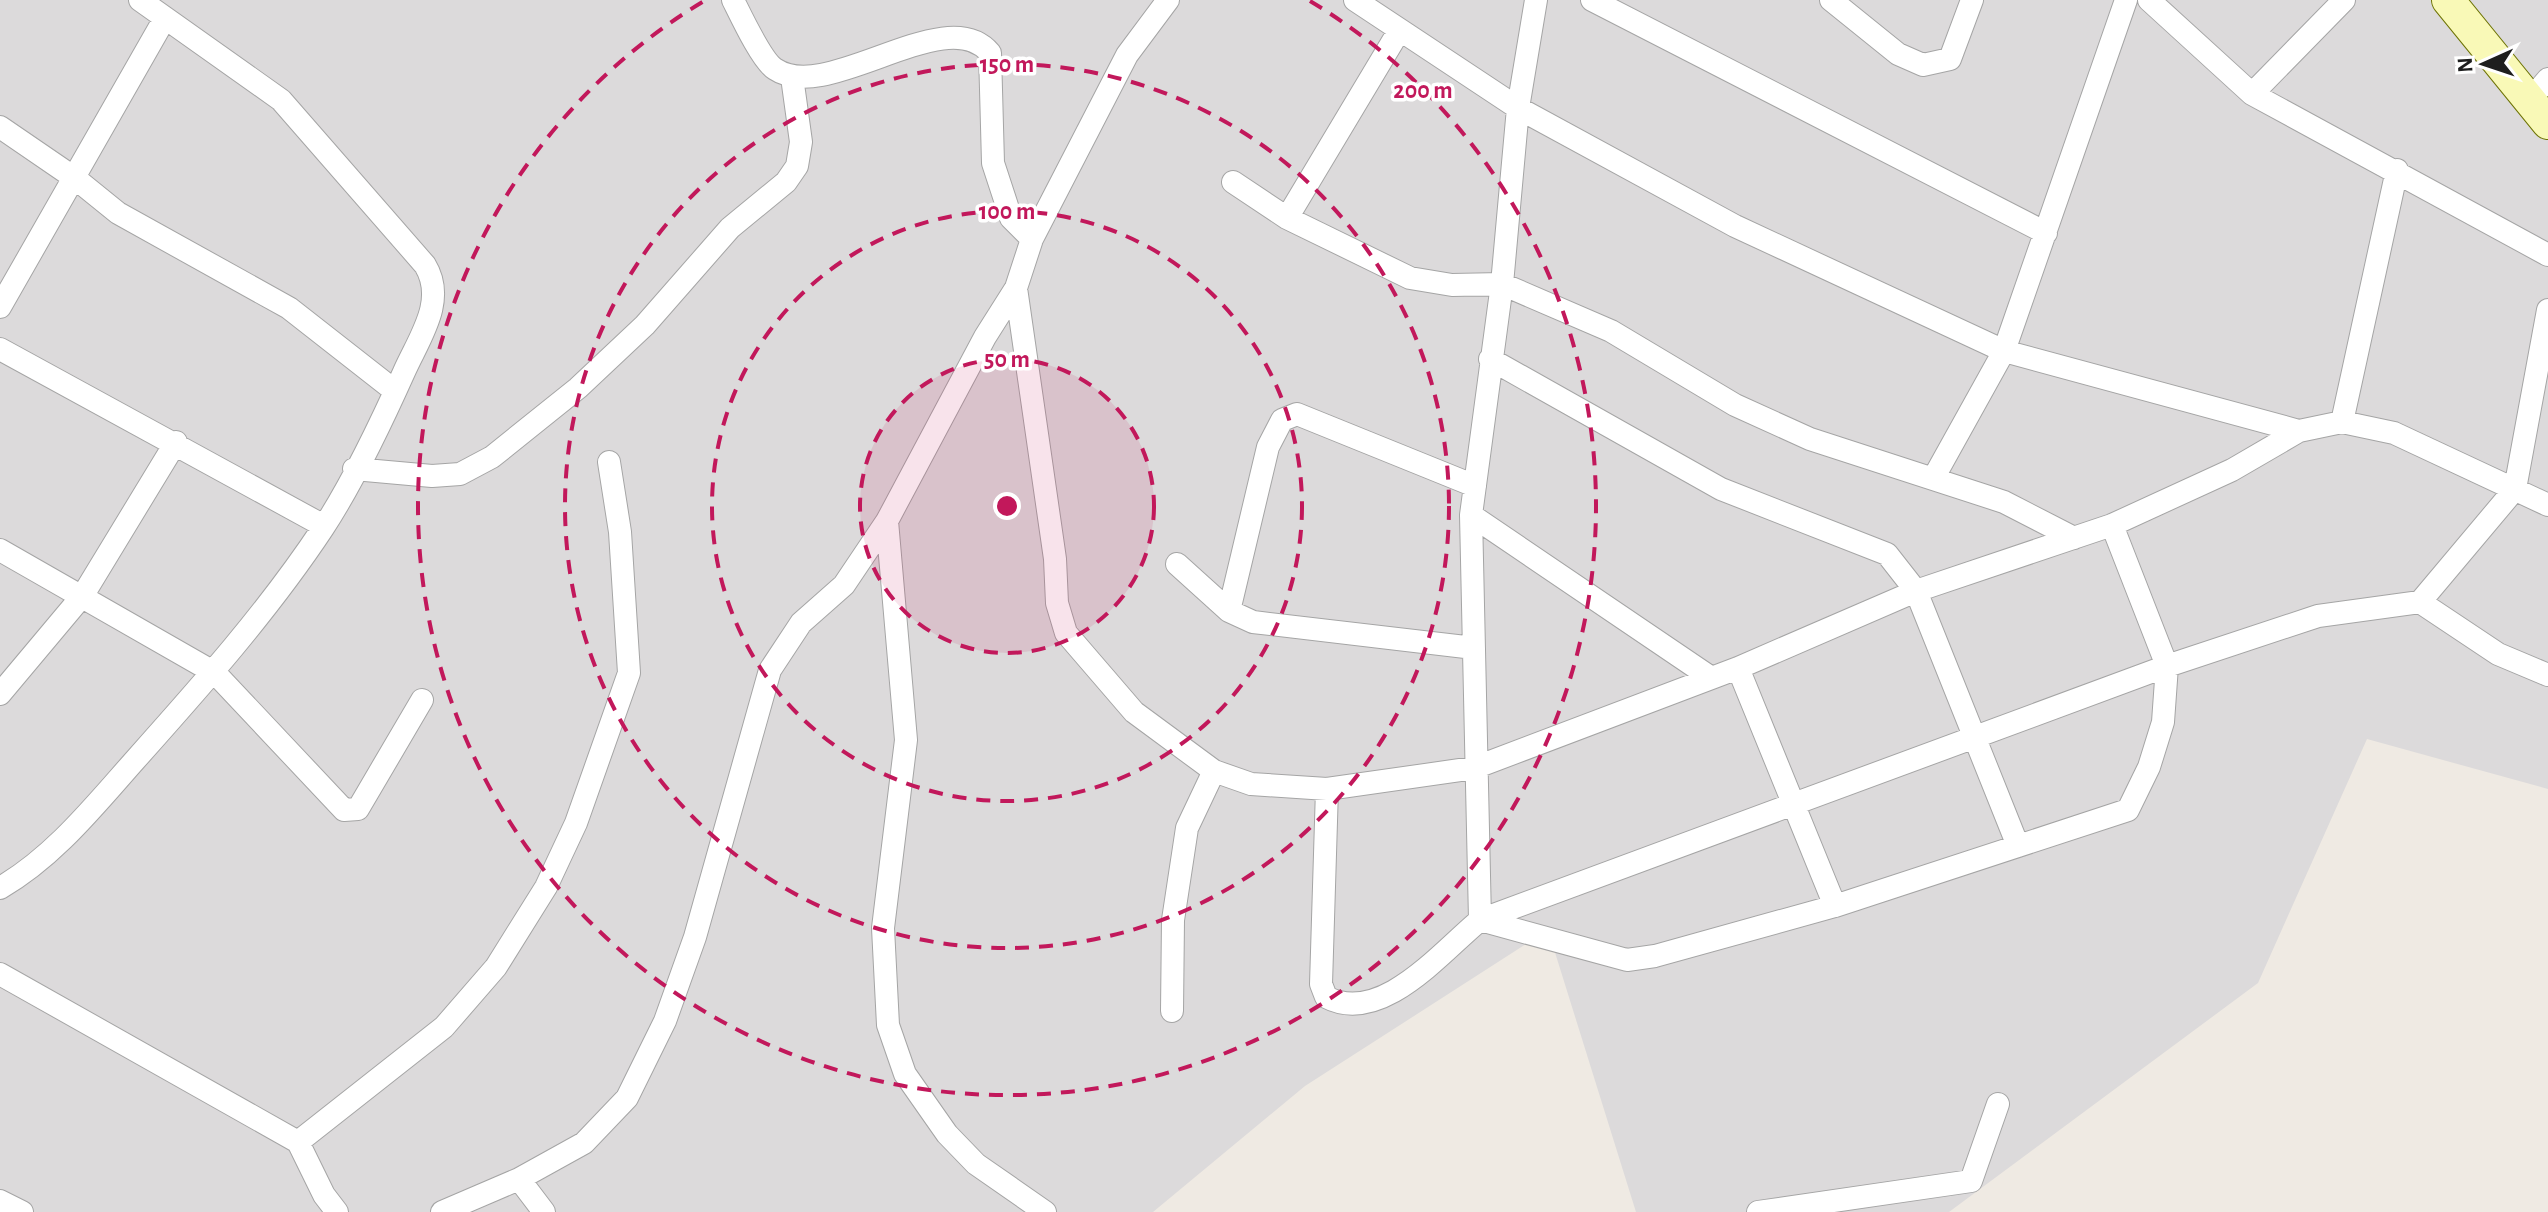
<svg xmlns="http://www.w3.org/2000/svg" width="2548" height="1212" font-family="'Alegreya Sans',sans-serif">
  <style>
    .residential { fill: #dcdadb }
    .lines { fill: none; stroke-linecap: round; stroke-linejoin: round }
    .street-casing { stroke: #a5a5a5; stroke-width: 24 }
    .secondary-casing { stroke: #6e7405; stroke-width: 34 }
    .street { stroke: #fff; stroke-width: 22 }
    .secondary { stroke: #f9f9b7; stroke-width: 32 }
    .ring { fill: none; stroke: #c2185b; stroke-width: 4; stroke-dasharray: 14 10 }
    .centre { fill: #c2185b; stroke: #fff; stroke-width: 4 }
    .ring-label { font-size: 24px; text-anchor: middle; font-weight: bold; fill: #c2185b; stroke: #fff; stroke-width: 7; stroke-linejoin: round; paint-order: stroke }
  </style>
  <rect width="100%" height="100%" fill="#efeae3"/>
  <!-- residential -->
  <path class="residential" d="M0,0H2548V789L2367,739L2258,983L1949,1212H1636L1548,930L1305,1086L1153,1212H0Z"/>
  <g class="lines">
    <!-- street casing -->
    <g class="street-casing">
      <path id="street" d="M733,0C741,16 762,61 775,69C828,105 946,0 990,53L993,163L1011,218L1032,239
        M1355,0L1518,108L1735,226L2004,351L2299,431
        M1592,0L2046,233
        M1831,0L1898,54L1923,65L1950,59L1972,0
        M2149,0L2252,94L2548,255
        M2252,94L2344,0
        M2529,101L2548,79
        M0,127L76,179L118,213L289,308L395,391
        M1233,182L1287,218L1410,278L1452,285L1502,284L1611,331L1735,405L1810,439L2004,502L2074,538
        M1287,218L1399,31
        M1016,288L1055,559L1057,603L1066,633L1134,712L1214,771L1251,784L1327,789L1474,768L1738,668L1916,591L2112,525L2232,470L2299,431L2342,422L2394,433L2548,505
        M0,307L165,18
        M0,349L324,526
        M1490,359L1721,489L1887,554L1916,591L2018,846
        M2342,422L2397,170
        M354,469L432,476L460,474L492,457L578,388L645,325L730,228L786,182L797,166L801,142L792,77
        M1934,477L2004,351L2126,0
        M1471,515L1710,677
        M887,521L906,740L883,928L888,1025L905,1074L947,1134L976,1164L1045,1212
        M0,550L215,673L344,810L358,809L422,700
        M1177,564L1229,611L1253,622L1474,648
        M2420,602L2498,654L2548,675
        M1229,611L1268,447L1282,420L1297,414L1475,486
        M1738,668L1835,906
        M0,694L83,595L176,442
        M1327,789L1321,984L1326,997C1381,1026 1440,953 1480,920L2167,666L2318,616L2420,602L2515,489L2548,310
        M0,888C54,857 95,805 136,759C202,685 268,611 323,528C352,484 382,421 404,372C419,338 447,301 425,265L281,100L140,0
        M1480,920L1627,960L1655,956L1835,906L2128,810L2149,767L2163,722L2167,666L2112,525
        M1480,920L1471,515L1502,284L1518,108L1536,0
        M0,974L298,1142L324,1195L337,1212
        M1172,1011L1173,920L1187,828L1214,771
        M298,1142L444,1027L496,967L546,887L576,823L629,673L620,532L609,462
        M519,1179L544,1212
        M0,1201L22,1212
        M442,1212L519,1179L584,1143L627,1098L665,1021L695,937L770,670L801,623L844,585L887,521L985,337L1016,288L1032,239L1127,55L1168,0
        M1758,1212L1971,1181L1998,1104"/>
    </g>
    <!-- secondary casing -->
    <g class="secondary-casing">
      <path id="secondary" d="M2448,0L2548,123"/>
    </g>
    <!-- street -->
    <use href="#street" class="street"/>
    <!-- secondary -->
    <use href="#secondary" class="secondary"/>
  </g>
  <!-- distance rings -->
  <circle cx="1007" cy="506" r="147" fill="#c2185b" fill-opacity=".12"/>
  <g class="ring">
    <circle cx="1007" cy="506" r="147"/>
    <circle cx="1007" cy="506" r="295"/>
    <circle cx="1007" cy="506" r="442"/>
    <path d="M1310 1A589 589 0 1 1 704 1"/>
  </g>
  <circle cx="1007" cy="506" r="12" class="centre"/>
  <g class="ring-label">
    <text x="1007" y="72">150 m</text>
    <text x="1423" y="98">200 m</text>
    <text x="1007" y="219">100 m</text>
    <text x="1007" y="367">50 m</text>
  </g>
  <!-- north arrow -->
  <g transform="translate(2484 64) rotate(267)" stroke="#ffffff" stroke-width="6" paint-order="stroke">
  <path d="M0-6L14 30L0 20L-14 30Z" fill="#1e1e1e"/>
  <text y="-12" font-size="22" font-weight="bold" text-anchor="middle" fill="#1e1e1e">N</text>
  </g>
</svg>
